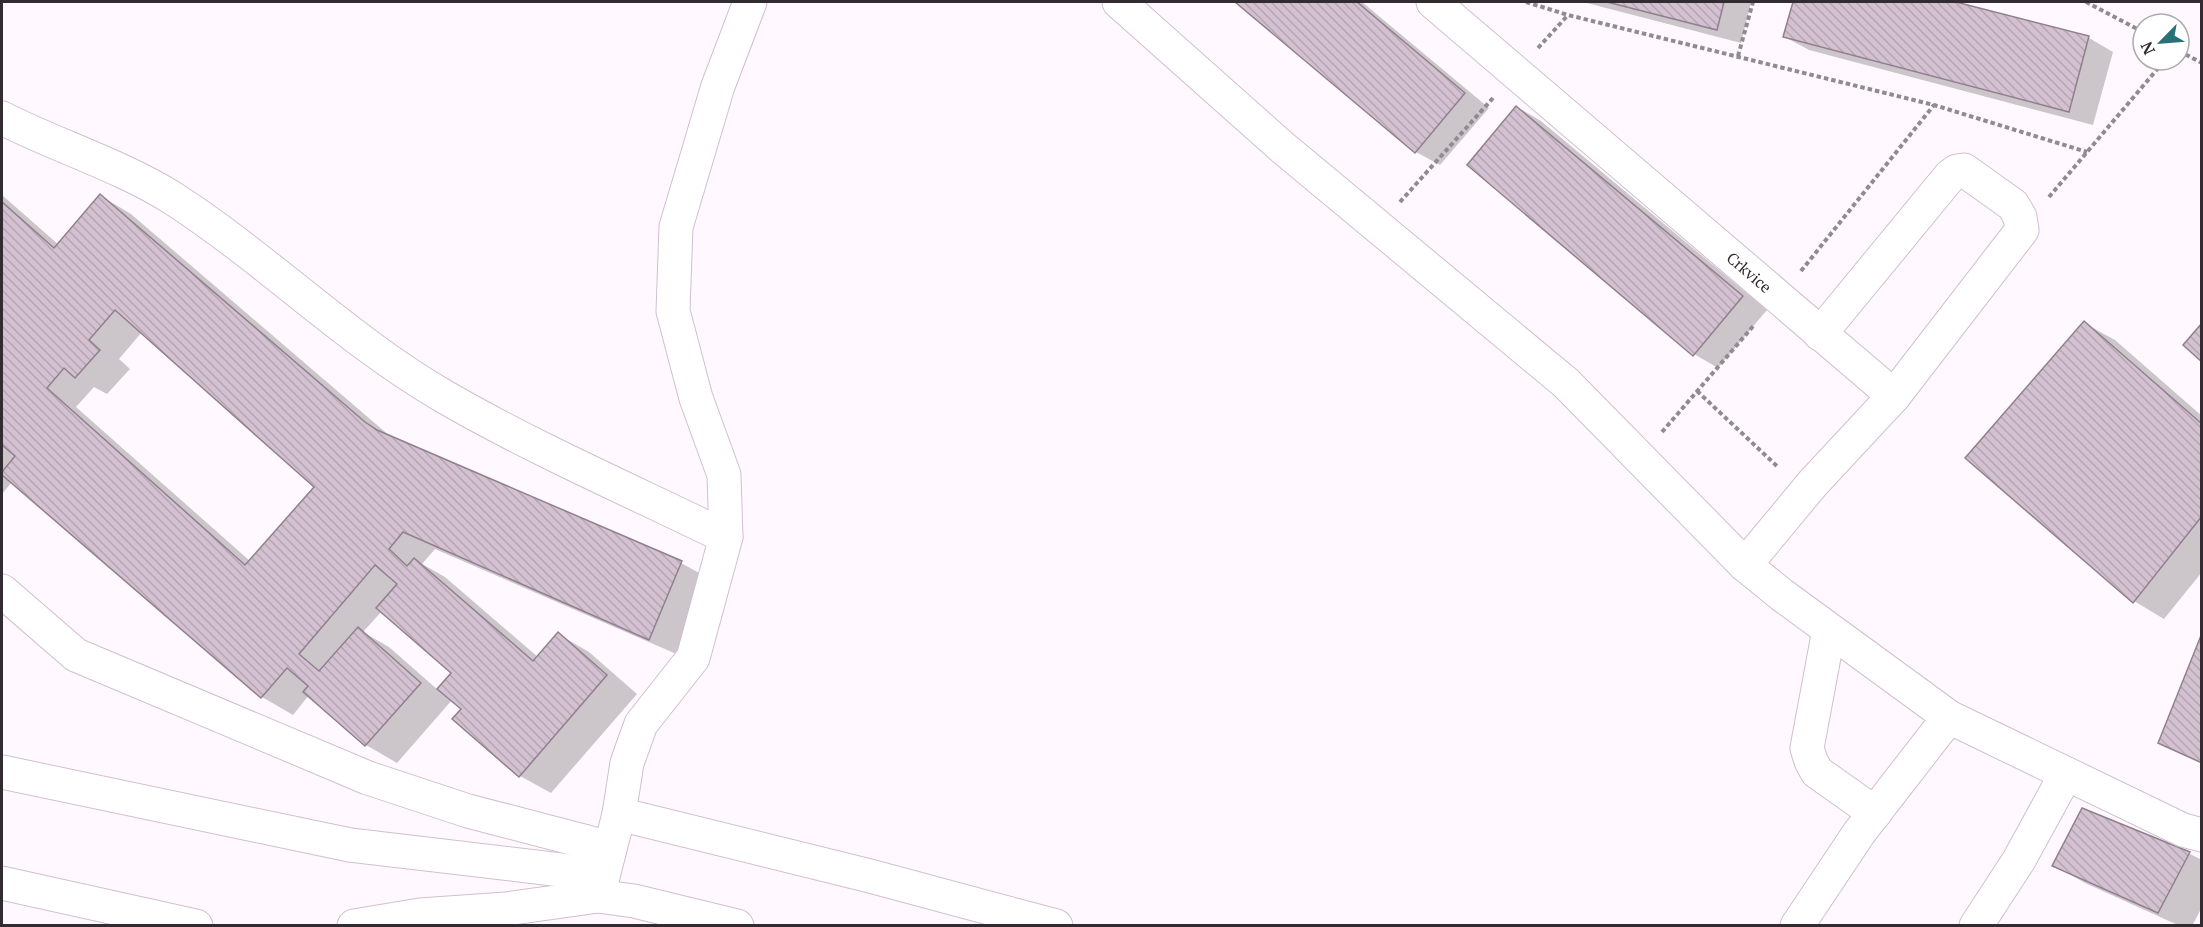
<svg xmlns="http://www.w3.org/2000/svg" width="2203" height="927" font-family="'PT Serif',serif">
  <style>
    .shadow { fill: #0003; fill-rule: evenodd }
    .building { fill: url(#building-back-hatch); stroke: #90808f; stroke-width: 1.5; fill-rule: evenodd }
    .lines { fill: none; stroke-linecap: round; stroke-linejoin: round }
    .minor-casing { stroke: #d1bfd0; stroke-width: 35 }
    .major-casing { stroke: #d1bfd0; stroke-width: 35 }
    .path { stroke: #918a90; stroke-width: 4; stroke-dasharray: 4.5 3; stroke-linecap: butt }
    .minor { stroke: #fff; stroke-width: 33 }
    .major { stroke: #fff; stroke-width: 33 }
    .labels { text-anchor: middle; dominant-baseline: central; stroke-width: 5; stroke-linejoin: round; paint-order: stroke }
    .street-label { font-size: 16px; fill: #322b31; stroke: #fff }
  </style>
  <defs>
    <pattern id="building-back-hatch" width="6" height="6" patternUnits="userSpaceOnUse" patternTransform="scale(1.5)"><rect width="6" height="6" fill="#d3c1d1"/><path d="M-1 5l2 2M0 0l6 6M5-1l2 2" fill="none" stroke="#b6a6b4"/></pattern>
  </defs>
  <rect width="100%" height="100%" fill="#fff8fe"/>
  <!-- shadow -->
  <path class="shadow" d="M1237,2H1362L1489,108L1440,165L1416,152Z
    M1583,2H1751L1741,43Z
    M1794,2H1950L2089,38L2113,52L2093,125L1809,50L1785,37Z
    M1517,107L1541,121L1767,310L1718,368L1694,354Z
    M2,195L59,245L101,196L131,214L391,437L681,563L712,580L681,656L435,549L422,564L445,577L538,657L558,634L589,652L637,694L551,793L520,776L463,709L452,700L397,763L366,745L309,695L293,715L262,697L12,482L2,494V314L4,311L2,308ZM142,332L316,487L250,561L76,407L94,387L107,394L130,369L119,359ZM382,611L453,673L438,690L389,647L363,632Z
    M2084,323L2115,340L2202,416V572L2164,619L2134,601Z
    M2082,810L2190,854L2202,860V907L2192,926H2180L2085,883L2054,865Z"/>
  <!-- building -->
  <path class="building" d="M1235,2H1357L1465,93L1415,153Z
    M1607,2H1724L1717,30Z
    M1793,2H1956L2089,36L2069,112L1783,37Z
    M1516,106L1743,296L1693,356L1467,165Z
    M100,194L365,422L377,430L682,561L649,640L403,532L389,549L407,566L414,558L533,661L558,632L607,675L519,777L452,719L461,709L437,689L451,673L376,608L397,584L375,565L299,654L319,671L358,627L421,683L365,746L303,692L308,686L287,668L261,698L2,475V472L15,456L2,445V202L54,248ZM115,310L314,487L245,565L47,388L64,368L75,378L100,350L89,340Z
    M2084,321L2202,424V516L2133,603L1965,458Z
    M2202,323V362L2183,345Z
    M2202,633V763L2158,743Z
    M2082,808L2190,852L2158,913L2052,866Z"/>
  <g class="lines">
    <!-- minor casing -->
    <g class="minor-casing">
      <g id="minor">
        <path id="s1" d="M1433,2L1894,396L1813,483L1745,565"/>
        <path d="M2,118C57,146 122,166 174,199C268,260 348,341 445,397C535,449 632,491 726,537"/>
        <path d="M1820,334L1950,176L1957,171L1964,170L2013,205L2020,217L2022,230L1894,396"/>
        <path d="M2,591L76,655L368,778L468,811L610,848"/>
        <path d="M1829,630L1807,748L1811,761L1817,772L1875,813"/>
        <path d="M2,772L350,845L603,875"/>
        <path d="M619,814L870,876L1056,926"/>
        <path d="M2,883L196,926"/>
        <path d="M598,896L619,814L627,763L641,724L693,658L726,537L724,475L696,398L673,311L676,227L718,86L750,2"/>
        <path d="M354,926L420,915L506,909L598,896L634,901L737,926"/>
        <path d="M1797,926L1859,833L1949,717"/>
        <path d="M1976,926L2019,860L2066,774"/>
      </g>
    </g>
    <!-- major casing -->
    <g class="major-casing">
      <path id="major" d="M1119,2L1282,147L1566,383L1745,565L1782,595L1949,717L2183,830L2202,835"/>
    </g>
    <!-- path -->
    <path class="path" d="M1526,2L1568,15L1934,105L2087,152
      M2086,2L2143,32
      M1538,48L1568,15
      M2179,51L2202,63
      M1738,56L1753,2
      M2049,197L2165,60
      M1400,202L1493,98
      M1801,271L1934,105
      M1697,391L1779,468
      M1662,432L1755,324"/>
    <!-- minor -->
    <use href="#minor" class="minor"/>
    <!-- major -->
    <use href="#major" class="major"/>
  </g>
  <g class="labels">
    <!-- street labels -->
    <g class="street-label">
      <text stroke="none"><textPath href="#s1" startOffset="416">Crkvice</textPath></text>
    </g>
  </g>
  <!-- border -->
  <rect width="2203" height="927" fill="none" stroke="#322b31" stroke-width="6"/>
  <!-- north arrow -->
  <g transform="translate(2161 42) rotate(245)"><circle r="28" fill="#ffffff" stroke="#adaaad" stroke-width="1.5"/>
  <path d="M0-4.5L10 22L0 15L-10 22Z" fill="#287277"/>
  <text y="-9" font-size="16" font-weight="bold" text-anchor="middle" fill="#322b31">N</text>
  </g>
</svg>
